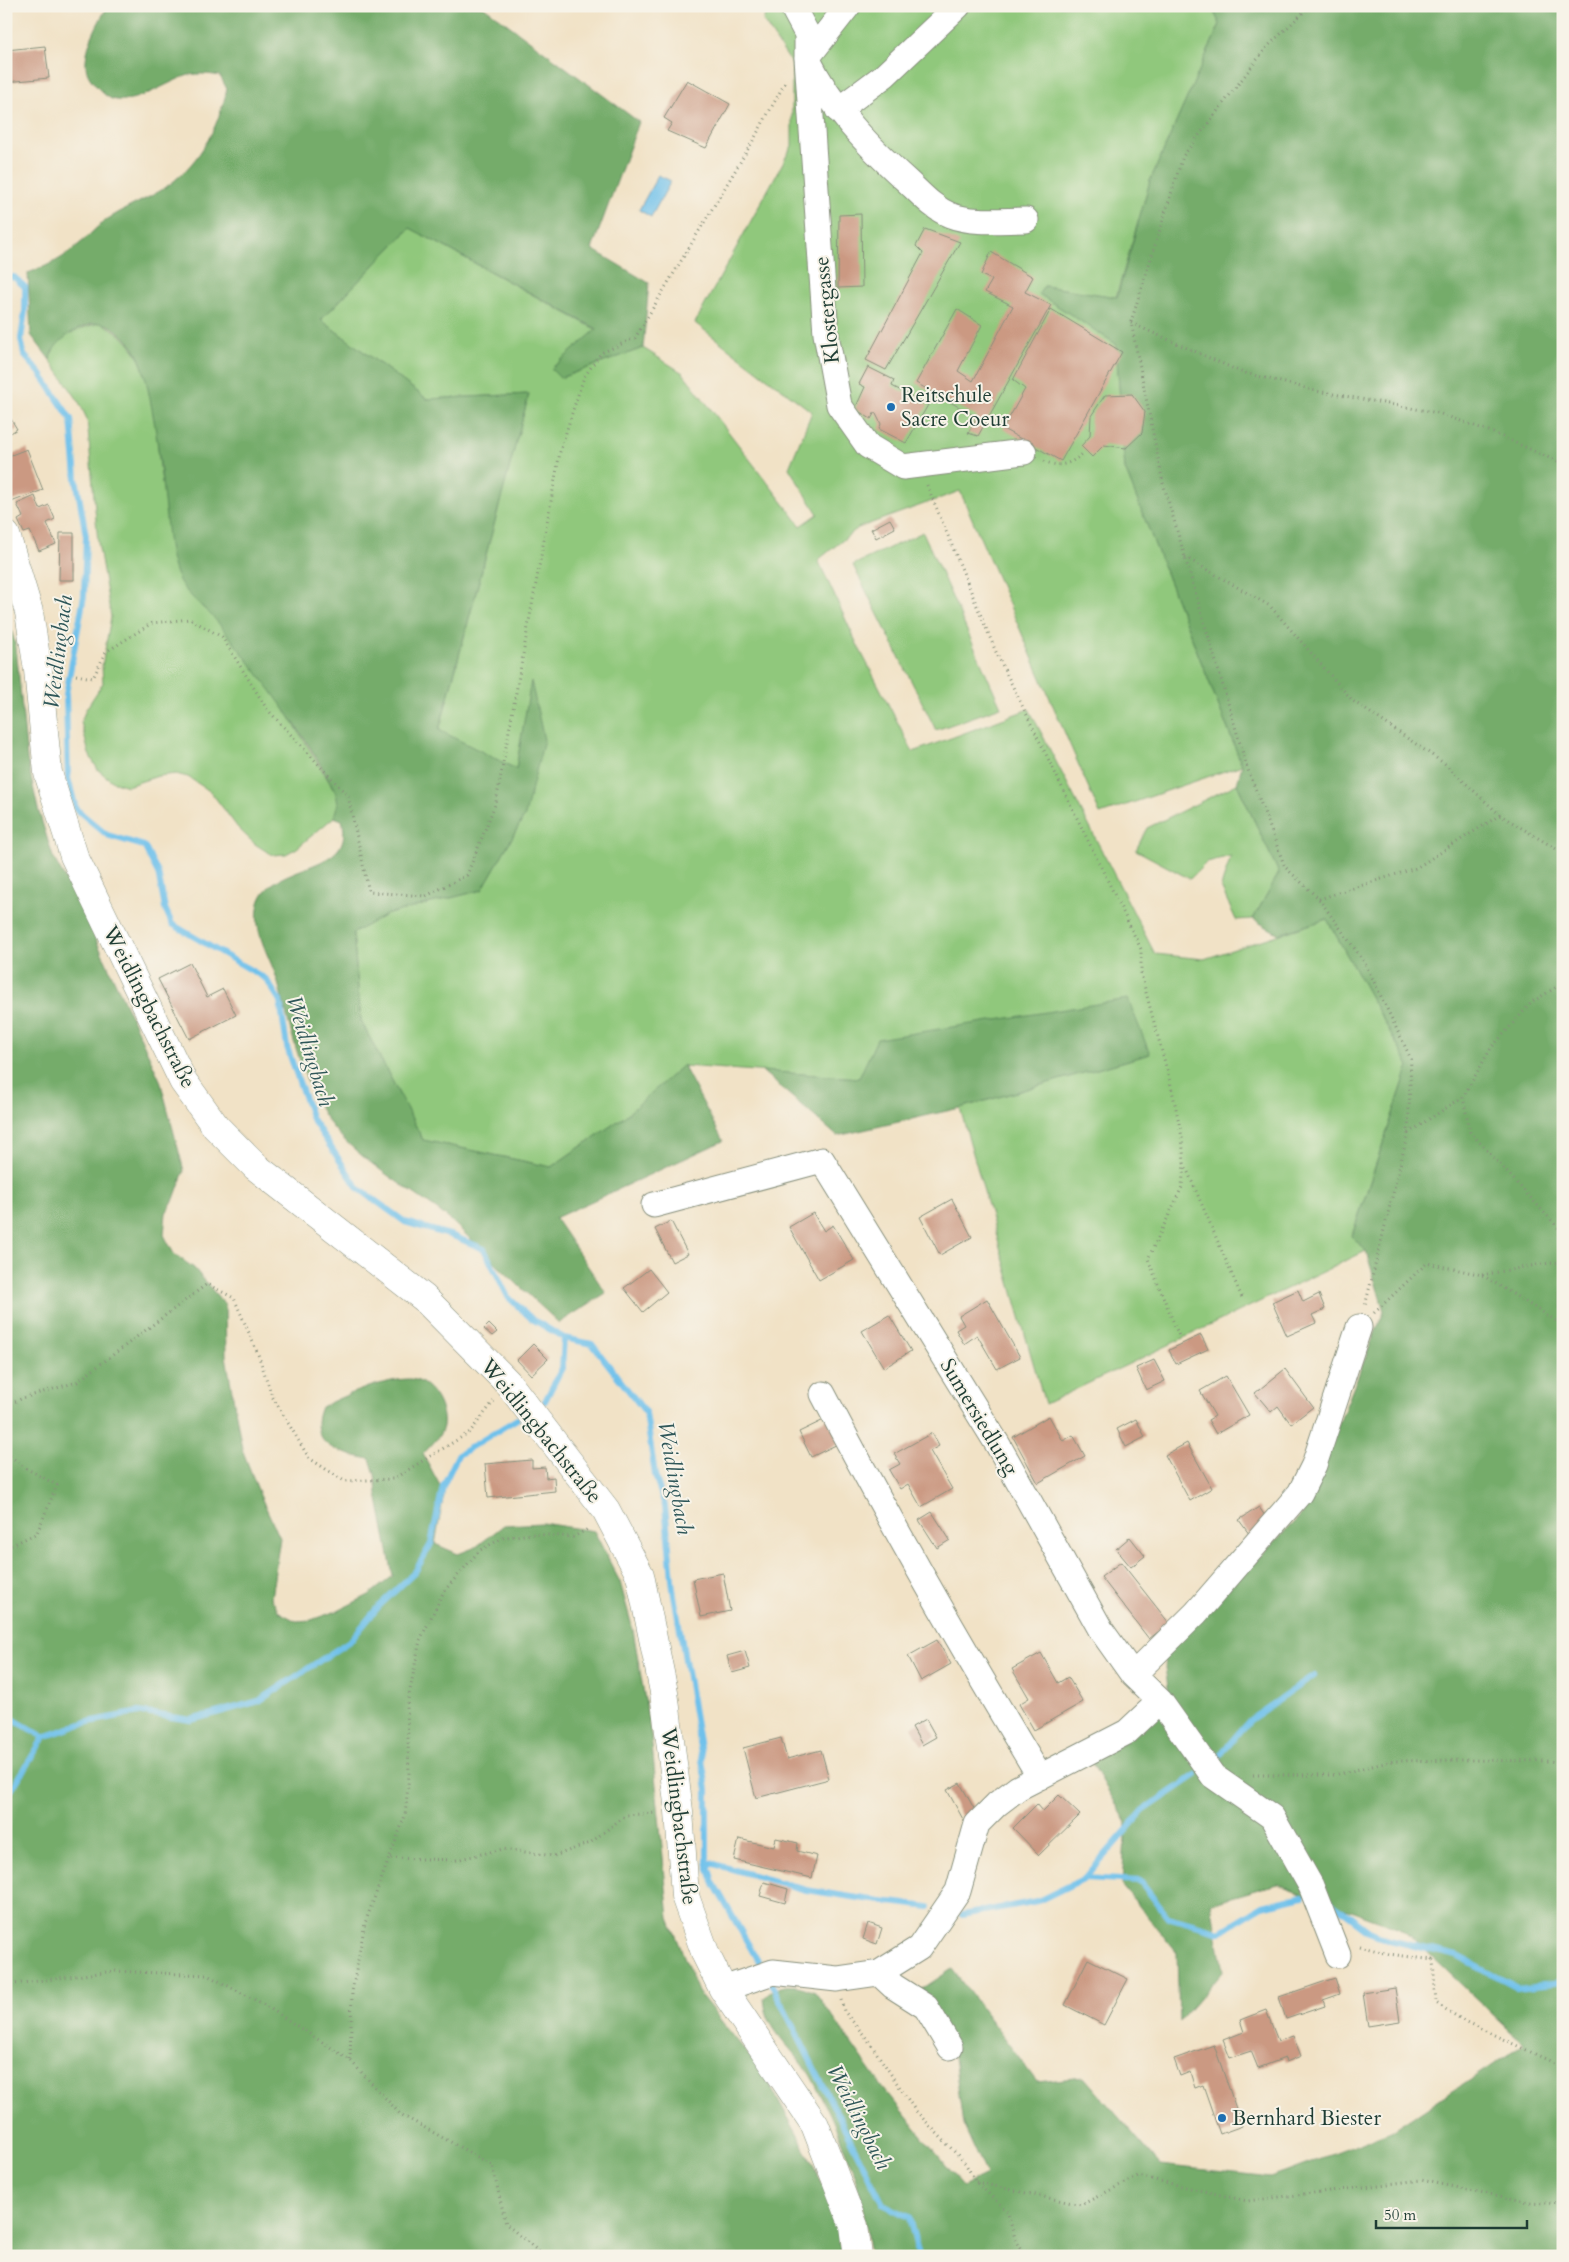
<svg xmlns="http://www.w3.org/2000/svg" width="1569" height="2262" font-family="Cardo,serif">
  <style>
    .green { fill: #90c87b; stroke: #588258 }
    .forest { fill: #74ac6b; stroke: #4a7450 }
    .water { fill: #70c1eb; stroke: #487f90 }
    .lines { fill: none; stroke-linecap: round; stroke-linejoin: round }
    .stream { stroke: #70c1eb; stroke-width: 6 }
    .building { fill: #cb9982 }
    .minor-casing { stroke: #88907d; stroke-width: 27 }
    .major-casing { stroke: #88907d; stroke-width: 29 }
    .path { stroke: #88907d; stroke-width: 3; stroke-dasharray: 1 4; stroke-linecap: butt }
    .minor { stroke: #fff; stroke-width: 25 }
    .major { stroke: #fff; stroke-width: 28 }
    .poi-dot { fill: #1f6fb2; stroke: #f7f3e8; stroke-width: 2 }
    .labels { text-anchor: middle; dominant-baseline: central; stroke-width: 4; stroke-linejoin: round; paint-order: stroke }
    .street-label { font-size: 21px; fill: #1f3d34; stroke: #f7f3e8 }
    .poi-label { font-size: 21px; fill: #1f3d34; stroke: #f7f3e8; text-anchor: start }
    .water-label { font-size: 22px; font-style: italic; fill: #2f5759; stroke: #f7f3e8 }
  </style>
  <rect width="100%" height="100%" fill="#f7f3e8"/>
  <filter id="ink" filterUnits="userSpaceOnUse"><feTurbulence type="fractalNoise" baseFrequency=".02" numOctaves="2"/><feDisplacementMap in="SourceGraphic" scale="10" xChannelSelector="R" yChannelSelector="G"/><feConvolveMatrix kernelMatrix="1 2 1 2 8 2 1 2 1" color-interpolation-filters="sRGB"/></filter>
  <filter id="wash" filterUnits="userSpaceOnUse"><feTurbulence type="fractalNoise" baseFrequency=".0096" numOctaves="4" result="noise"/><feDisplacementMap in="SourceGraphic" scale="20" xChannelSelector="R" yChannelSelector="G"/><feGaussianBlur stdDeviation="1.12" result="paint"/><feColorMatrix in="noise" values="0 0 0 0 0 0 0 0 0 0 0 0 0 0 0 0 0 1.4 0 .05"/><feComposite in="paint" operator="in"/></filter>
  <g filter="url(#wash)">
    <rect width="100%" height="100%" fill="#f1e2c6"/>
    <!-- green -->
    <path class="green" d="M768,6H1211L1220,24L1150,181L1116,297L1044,286L1039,294L1116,344L1125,469L1242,765L1100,814L960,491L858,528L818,560L857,644L913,752L1029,709L1155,954L1204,959L1327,919L1409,1066L1352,1235L1366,1251L1045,1404L960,1108L1150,1054L859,1078L683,1066L624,1117L551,1167L423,1140L361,1021L353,933L388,914L482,890L525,815L531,683L516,769L439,731L529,394L427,399L321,320L410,228L597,330L551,369L560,378L643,348L683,373L801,526L818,514L789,468L812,412L695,323L792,146V64L763,21Z
      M101,323C161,349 153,428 162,482C164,496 170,509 174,522C183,550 192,578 201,606L215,618L277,696L336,793L339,803L334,817L297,848L286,854L272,855L255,844L238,828L211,792L188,777L176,774L158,776L127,786L112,781L98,770L89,754L81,722L86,709L103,683L102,666L111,617L98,542L87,419L78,400L50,360C51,337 82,327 101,323Z
      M923,532L1001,707L936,730L853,565Z
      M1237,784L1279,873L1253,919L1236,920L1221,887L1231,856L1207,862L1190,879L1136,850L1147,828Z"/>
    <!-- forest -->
    <path class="forest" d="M108,6H483L639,122L592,249L649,283L643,348L560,378L551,369L597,329L410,228L321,320L427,399L529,394L439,730L516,769L531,681L544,740L525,815L482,890L388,914L353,933L361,1021L423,1140L551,1167L624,1117L683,1065L723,1141L555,1218L606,1293L559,1323C533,1299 507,1275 482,1250C469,1238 457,1225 443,1214C407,1187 347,1153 324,1115C300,1074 291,1029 278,983C271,957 254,936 258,908C265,858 358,878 342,820L334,817L338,803L336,793C305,732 262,678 220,625C206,607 184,595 176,574C169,556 168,536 166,518C161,476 158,435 149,394C145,375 142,357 129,342C123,335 111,324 101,323C83,322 51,342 50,360L31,335L28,273C44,267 59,261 72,250C84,241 94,229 106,220C123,209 143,201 160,191C197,168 218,130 227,89L220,76C209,74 200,73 189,75C168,81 135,106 112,99C104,96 95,85 90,78C77,59 98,23 108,6Z
      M1211,6H1563V2256H870C867,2236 865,2215 860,2195C852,2161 830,2114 814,2082C799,2051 766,2035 764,1998C780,1982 795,1983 815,1992L883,2088L963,2186L986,2175L963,2124L953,2050L922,1989L952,1969L1037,2082L1084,2077L1160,2165L1271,2177L1391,2132L1524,2044L1405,1931L1277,1884L1211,1903L1223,1971L1179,2022L1177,1953L1122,1885L1126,1821L1089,1758L1171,1707L1163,1654L1303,1513L1384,1311L1366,1251L1352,1236L1409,1066L1327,919L1279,934L1253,919L1279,873L1237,784L1242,765L1125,469L1116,344L1039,294L1044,286L1117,297L1150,181L1220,24Z
      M6,611L16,647L27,759L38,809L53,857L81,907L160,1080L184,1171L174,1199L166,1213L164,1235L174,1254L194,1268L225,1305L226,1356L242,1449L260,1495L280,1538L271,1598L279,1612L296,1621L311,1620L337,1611L369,1595L393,1576L377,1494L375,1474L370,1459C349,1455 317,1450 317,1423C317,1418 319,1412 321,1407C345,1395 381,1380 408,1379C429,1378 446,1407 443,1426C441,1437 430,1446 423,1454L444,1493L435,1544L458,1554L476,1547L504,1525L542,1523L594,1531L620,1582L633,1630L651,1735L669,1918L698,1992L764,2074L807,2152L831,2202L843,2256H6Z
      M1128,999L1150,1054L960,1108L837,1136L762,1071L859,1078L877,1039Z"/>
    <!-- water -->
    <path class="water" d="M658,175L671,181L651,217L639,210Z"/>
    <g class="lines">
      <!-- stream -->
      <path class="stream" d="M6,278L14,277L25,287V311L21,339L24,355L40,373L71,419L76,478L86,536L84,596L66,694L68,778L76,809L107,835L144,846L158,873L165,908L172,924L266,979L280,1001L287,1047L312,1119L358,1188L405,1222L453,1236L484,1249L508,1297L532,1319L564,1338L592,1344L646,1413L655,1475L665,1506L673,1589L707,1789V1862L713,1882L758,1961
        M545,1401L562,1368L564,1338
        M6,1715L44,1737L84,1723L139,1712L191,1720L259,1701L351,1640L379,1606L415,1572L431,1544L443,1486L458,1455L517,1419
        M1214,1762L1250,1720L1314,1676
        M6,1793L12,1789L44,1737
        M707,1862L806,1890L865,1899L929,1907
        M1085,1878L1143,1811L1196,1775
        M1328,1900L1377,1937L1457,1956L1516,1987L1563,1982
        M962,1915L1038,1901L1085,1878L1140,1881L1168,1917L1220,1932L1263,1906L1303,1896
        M772,1985L883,2204L909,2217L919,2256"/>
    </g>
    <g id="blocks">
      <!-- building -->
      <path class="building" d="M45,46L49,78L6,82V50Z
        M687,80L730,104L706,148L667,131L672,123L664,118Z
        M861,214L862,287L838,288L839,215Z
        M925,229L960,242L886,370L866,360L923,253L916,246Z
        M991,252L1033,277L1025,292L1051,305L978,436L968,433L977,417L916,383L957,309L982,325L958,371L973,381L1013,306L985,292L992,280L981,275Z
        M1051,309L1122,352L1061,461L1003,429L1025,389L1013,380Z
        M868,367L894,380L892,386L928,405L906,443L879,429L881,424L875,412L871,419L855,409L865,387L859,384Z
        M1132,394L1145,412L1142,433L1126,448L1104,445L1092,457L1081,446L1090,436L1091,416L1105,395Z
        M6,411L17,429L6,436Z
        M27,449L43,490L11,502L6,490V457Z
        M35,496L40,509L49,505L55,519L47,523L56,544L39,551L30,531L24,533L18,520L23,517L17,504Z
        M890,519L895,528L876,538L871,529Z
        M60,533H74V580H59Z
        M190,963L207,997L223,989L236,1015L189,1039L158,979Z
        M952,1199L972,1237L940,1255L920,1217Z
        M813,1213L824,1231L833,1225L854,1260L819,1280L789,1227Z
        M671,1221L688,1254L672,1262L655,1229Z
        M649,1269L667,1292L643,1312L624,1288Z
        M1298,1290L1303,1302L1319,1294L1325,1309L1312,1315L1316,1323L1287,1336L1272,1302Z
        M987,1299L1020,1357L997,1369L977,1335L964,1344L956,1330L964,1325L959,1316Z
        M889,1315L911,1351L884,1368L862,1331Z
        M489,1324L497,1332L492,1336L484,1329Z
        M1201,1335L1208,1349L1176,1364L1169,1350Z
        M533,1344L548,1359L531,1375L517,1360Z
        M1154,1360L1165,1381L1146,1390L1136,1368Z
        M1285,1369L1313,1407L1291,1424L1278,1406L1271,1412L1255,1393Z
        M1226,1376L1249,1415L1216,1434L1208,1420L1215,1416L1200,1391Z
        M1049,1416L1063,1441L1073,1435L1085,1456L1038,1483L1013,1437Z
        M830,1417L842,1442L811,1457L799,1432Z
        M1136,1419L1145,1437L1126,1447L1117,1429Z
        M932,1433L939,1446L930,1451L952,1489L921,1507L908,1484L900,1489L889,1470L900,1464L894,1454Z
        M1187,1443L1212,1488L1190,1501L1165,1455Z
        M532,1460V1468L545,1467L546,1478L554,1477L555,1491L488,1498L485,1464Z
        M1259,1507L1271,1525L1252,1538L1239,1520Z
        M932,1512L950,1540L937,1548L919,1520Z
        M1130,1537L1145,1556L1131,1567L1116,1549Z
        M1121,1562L1169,1623L1149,1639L1101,1577Z
        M723,1573L730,1611L701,1617L693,1579Z
        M937,1640L951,1664L921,1681L908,1656Z
        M745,1651L750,1668L732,1673L727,1656Z
        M1041,1653L1058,1683L1068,1677L1083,1702L1034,1730L1019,1704L1029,1698L1012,1669Z
        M926,1719L936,1737L922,1745L912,1727Z
        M781,1738L787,1759L821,1750L829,1779L756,1798L743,1748Z
        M960,1783L977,1814L964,1821L947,1790Z
        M1059,1795L1080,1815L1039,1855L1013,1828L1037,1804L1043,1811Z
        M776,1838L798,1843L797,1851L817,1856L812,1878L734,1860L739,1839L774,1847Z
        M764,1882L788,1889L785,1903L760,1896Z
        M868,1923L882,1928L877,1944L863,1939Z
        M1088,1959L1128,1979L1104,2025L1065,2005Z
        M1335,1978L1340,1994L1323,2000L1325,2006L1286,2019L1279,1997Z
        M1395,1988L1400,2021L1368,2026L1363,1993Z
        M1266,2010L1278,2041L1293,2036L1301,2056L1286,2062L1285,2058L1258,2068L1251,2051L1230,2058L1223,2040L1244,2032L1240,2020Z
        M1214,2045L1242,2126L1220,2134L1203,2085L1195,2088L1190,2072L1180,2076L1174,2059Z"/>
    </g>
  </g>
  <g filter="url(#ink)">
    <use href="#blocks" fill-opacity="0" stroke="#88907d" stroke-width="1"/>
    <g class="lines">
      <!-- minor casing -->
      <g class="minor-casing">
        <path id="minor" d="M792,6L807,34V58L826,334L839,405L868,446L903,467L1024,452
          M848,6L807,58C832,109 866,144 908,182C921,194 933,208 950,215C973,224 1003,220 1026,220
          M838,110L885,75L958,6
          M654,1205L822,1160L998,1445L1101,1630L1133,1675L1160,1701L1213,1776L1272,1817L1311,1886L1338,1955
          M823,1394C891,1524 964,1651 1040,1777
          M1133,1675L1196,1613L1300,1493L1314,1465L1359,1327
          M879,1973L893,1986L926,2007L950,2047
          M723,1989L773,1972L837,1979L879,1973L919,1948L958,1891L977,1824L997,1804L1018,1788L1127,1732L1160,1701"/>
      </g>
      <!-- major casing -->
      <g class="major-casing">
        <path id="major" d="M6,535L29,612L38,670L48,773L74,856L183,1081L216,1127L256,1167L424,1298L508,1383L606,1510L640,1575L664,1692L679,1811L685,1896L706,1955L723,1989L815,2125L854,2226L858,2256"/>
      </g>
      <!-- path -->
      <path class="path" d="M1310,6L1266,48L1183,156L1131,322L1163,483L1247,767L1285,867L1319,899L1365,963L1411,1059L1408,1133L1365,1306
        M1131,323L1241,372L1317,391L1438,413L1489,431L1563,464
        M1044,461C1061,469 1071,463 1084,453
        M927,485L996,652L1141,949V974L1171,1085L1182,1137L1184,1163L1182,1187L1148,1259L1179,1336
        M1185,557L1270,606L1353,701L1445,764L1500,815L1563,853
        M76,675L93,678L106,652L152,623L190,619L222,637L267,709L348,796L369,892L426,896L467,875L496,802L560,452L573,410L584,377L601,353L635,338L754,139L786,81
        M1319,899L1416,868L1500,815
        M1463,1097L1470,1132L1563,1233
        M1408,1133L1463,1097L1491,1048L1532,1002L1563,983
        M1184,1163L1243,1300
        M1482,1275L1542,1264L1563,1262
        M1374,1313L1427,1263L1482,1275L1563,1325
        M6,1406L23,1398L77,1382L207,1284L234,1298L258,1354L272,1396L309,1458L344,1481L393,1479L470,1432L494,1401
        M6,1453L29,1470L57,1485L37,1533L6,1548
        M1253,1775H1334L1393,1761L1468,1760L1549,1761L1563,1763
        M391,1858L456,1860L503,1849L554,1856L590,1843L626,1815L656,1813
        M1359,1946L1389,1954L1433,1960L1436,2003L1464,2021L1563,2067
        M6,1985L114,1971L207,1975L263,2004L350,2060L400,2114L492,2165L506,2224L544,2256
        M841,2000L844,2011L868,2040L915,2110L965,2163L976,2182L1007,2211L1015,2238L1025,2256
        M350,2060L352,1992L365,1923L405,1816L409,1775L407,1705L420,1640L444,1591L480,1550L505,1537L534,1534L573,1537L590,1528
        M976,2182L1081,2205L1138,2176L1247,2201L1421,2180L1529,2202L1563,2204"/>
      <!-- minor -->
      <use href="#minor" class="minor"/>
      <!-- major -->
      <use href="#major" class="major"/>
    </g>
  </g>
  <!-- markers -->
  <g class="poi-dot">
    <circle cx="891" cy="407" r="5"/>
    <circle cx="1222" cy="2118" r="5"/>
  </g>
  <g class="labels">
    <!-- street labels -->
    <g class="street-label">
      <text transform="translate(827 310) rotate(-96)">Klostergasse</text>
      <text transform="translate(149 1007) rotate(63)">Weidlingbachstraße</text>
      <text transform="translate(979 1417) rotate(59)">Sumersiedlung</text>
      <text transform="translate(541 1431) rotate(51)">Weidlingbachstraße</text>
      <text transform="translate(679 1816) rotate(83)">Weidlingbachstraße</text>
    </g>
    <!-- poi labels -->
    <g class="poi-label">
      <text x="901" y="395">Reitschule<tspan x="901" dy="24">Sacre Coeur</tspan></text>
      <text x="1232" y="2118">Bernhard Biester</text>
    </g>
    <!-- water labels -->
    <g class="water-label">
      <text transform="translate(58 652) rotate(-83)">Weidlingbach</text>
      <text transform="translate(310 1051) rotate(73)">Weidlingbach</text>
      <text transform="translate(675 1478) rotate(80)">Weidlingbach</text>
      <text transform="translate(859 2117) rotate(63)">Weidlingbach</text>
    </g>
  </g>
  <!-- margin -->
  <rect width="1569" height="2262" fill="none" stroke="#f7f3e8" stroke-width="25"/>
  <!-- scale -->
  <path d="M1376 2220v8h151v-8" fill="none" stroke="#1f3d34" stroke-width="2.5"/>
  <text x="1384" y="2220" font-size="15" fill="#1f3d34" stroke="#f7f3e8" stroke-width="4" paint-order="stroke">50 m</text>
</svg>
